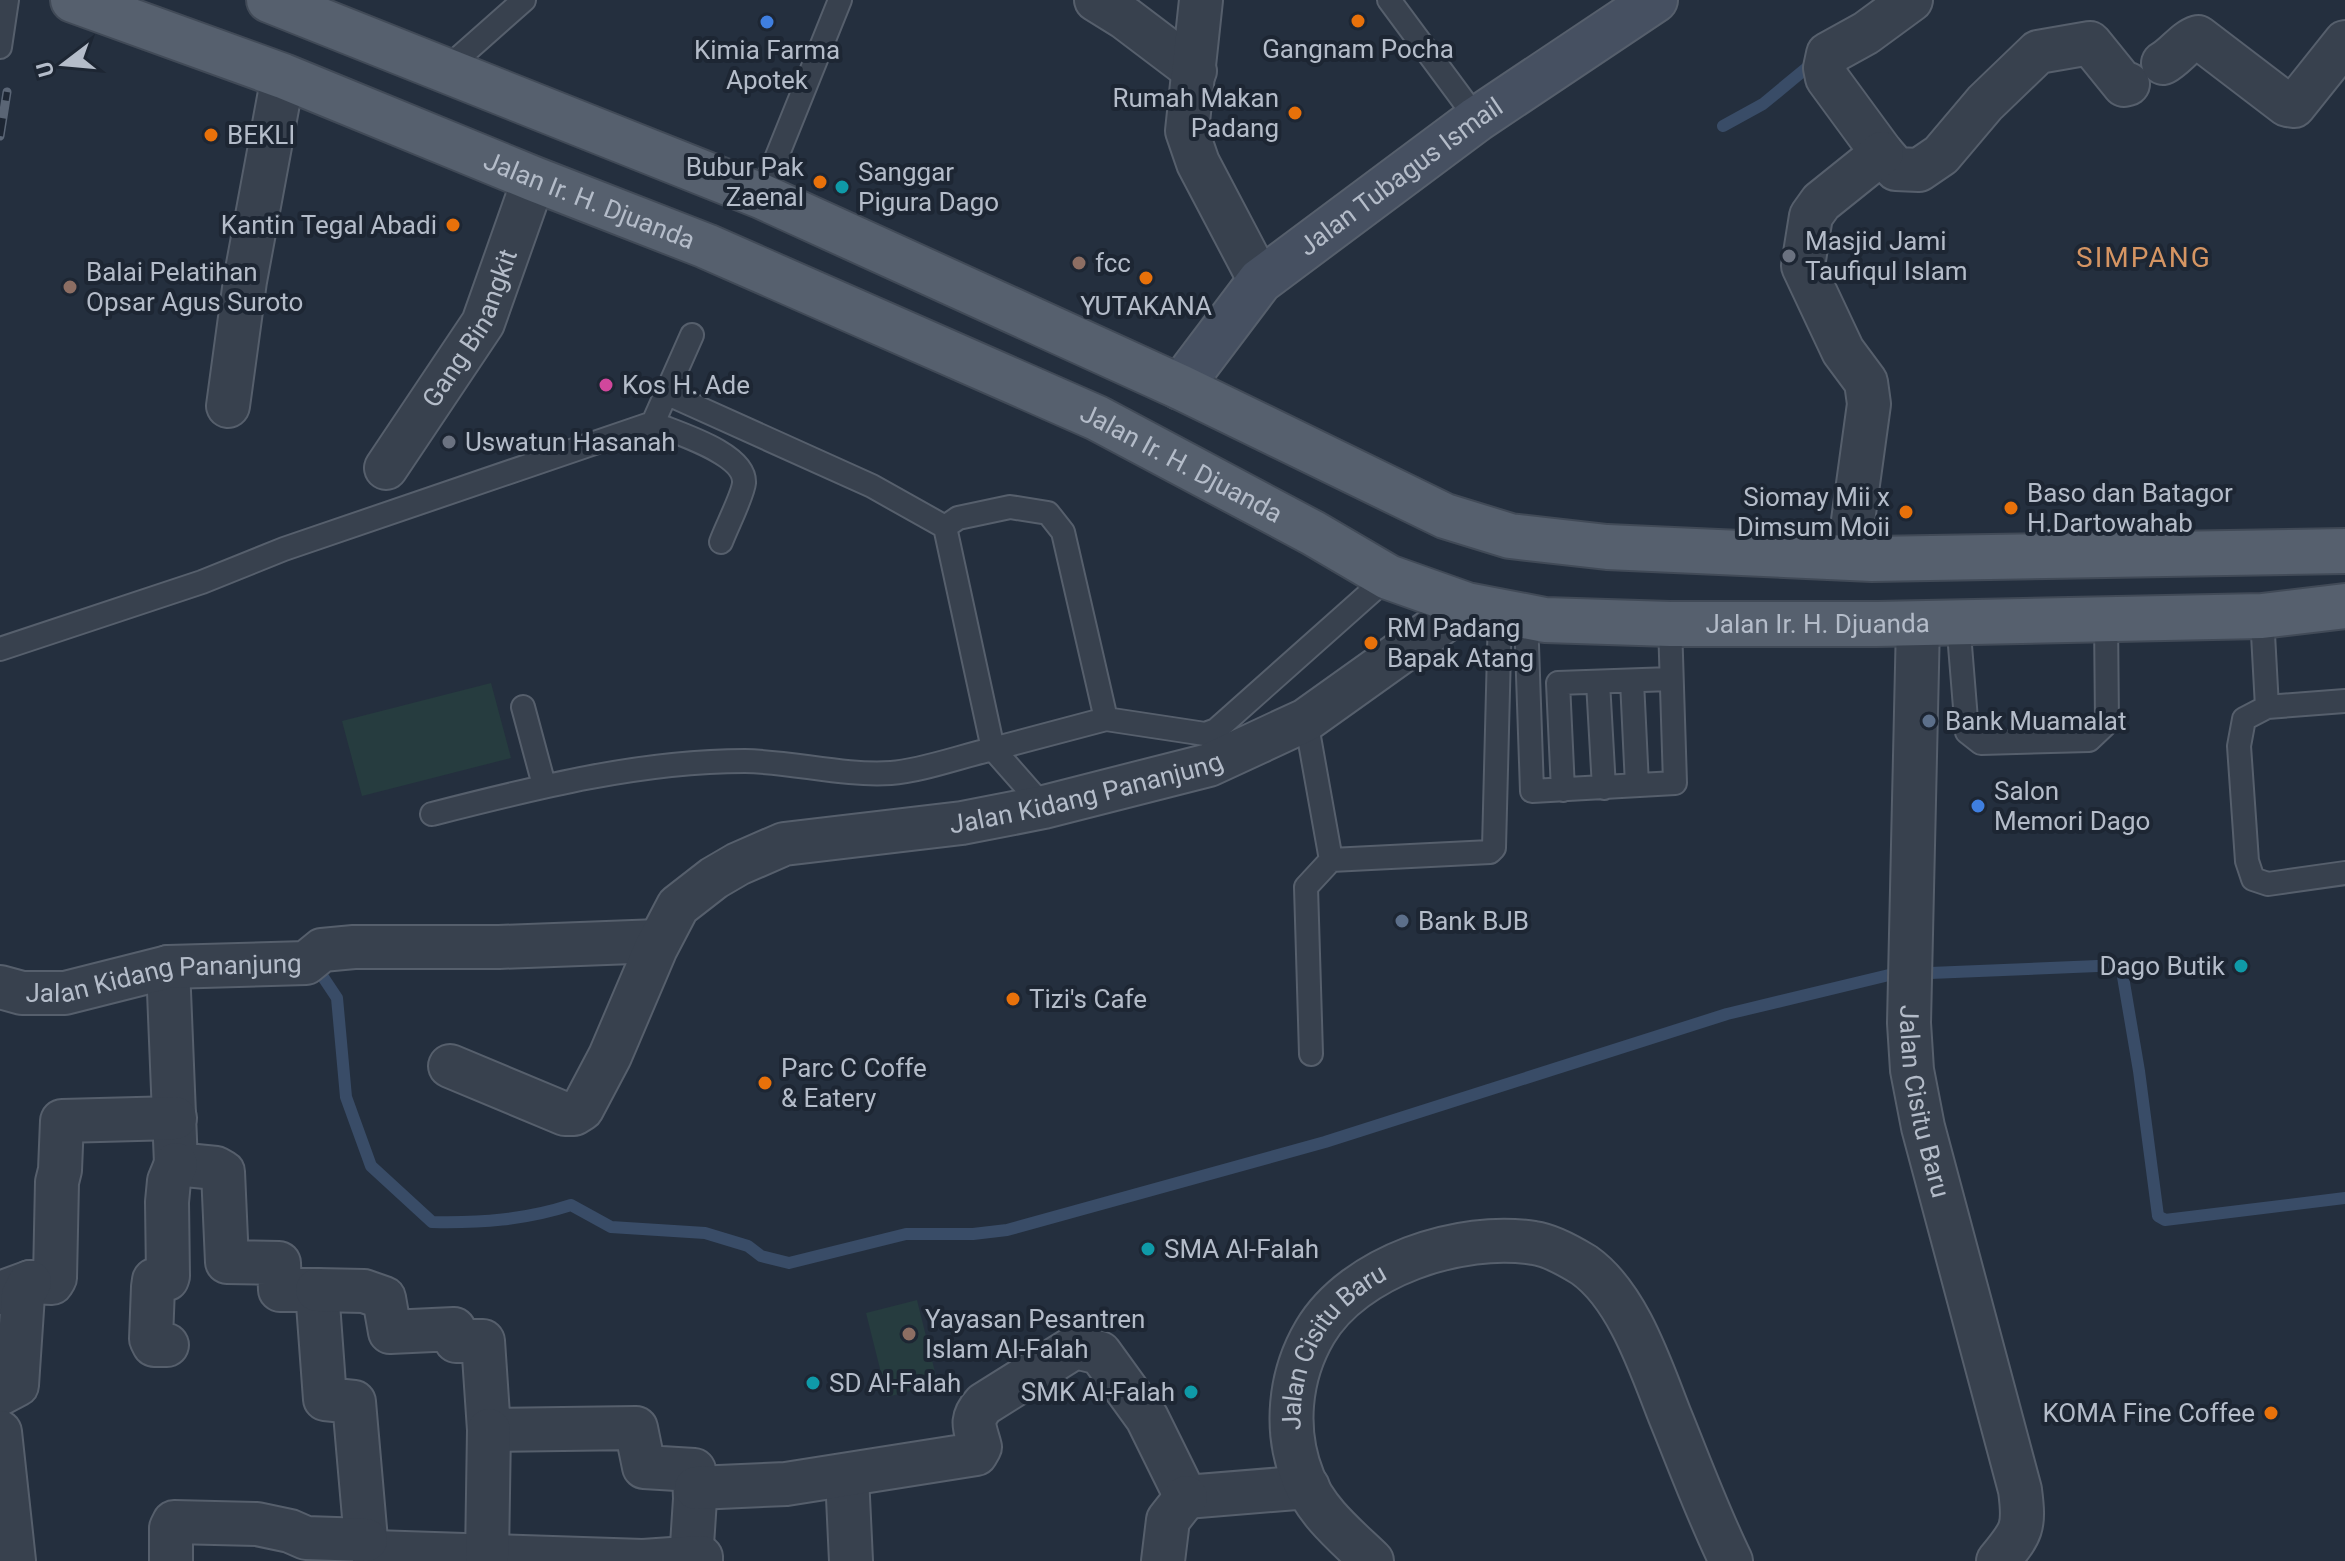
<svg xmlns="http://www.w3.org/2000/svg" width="2345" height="1561" font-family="Roboto,sans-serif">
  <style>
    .garden { fill: #263c3f }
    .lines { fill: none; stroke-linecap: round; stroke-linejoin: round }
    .stream { stroke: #394c67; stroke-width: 12 }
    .lane-casing { stroke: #565f6c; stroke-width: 26 }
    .street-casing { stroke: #565f6c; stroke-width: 46 }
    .secondary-casing { stroke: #565f6c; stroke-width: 48 }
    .primary-casing { stroke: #414a57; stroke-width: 48 }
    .lane { stroke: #38414e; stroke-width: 22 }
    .street { stroke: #38414e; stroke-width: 42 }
    .secondary { stroke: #465061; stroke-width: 44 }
    .primary { stroke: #56606e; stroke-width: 44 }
    .rail-casing { stroke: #5a6575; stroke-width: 9 }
    .rail { stroke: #1d2633; stroke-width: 6; stroke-dasharray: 18; stroke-linecap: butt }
    .food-dot { fill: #e8710a; stroke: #1d2633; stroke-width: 3 }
    .shop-dot { fill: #3f7fe0; stroke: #1d2633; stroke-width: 3 }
    .culture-dot { fill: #0f9aa8; stroke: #1d2633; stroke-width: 3 }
    .worship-dot { fill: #6b7280; stroke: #1d2633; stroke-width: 3 }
    .education-dot { fill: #8d6e63; stroke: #1d2633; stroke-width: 3 }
    .hotel-dot { fill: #d1479c; stroke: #1d2633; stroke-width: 3 }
    .service-dot { fill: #5c6f8a; stroke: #1d2633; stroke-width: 3 }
    .labels { text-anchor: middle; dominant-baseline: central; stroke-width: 8; stroke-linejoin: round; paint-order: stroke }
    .poi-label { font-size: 26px; fill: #b4bcc9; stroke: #1d2633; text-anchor: start }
    .street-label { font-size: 26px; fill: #b4bcc9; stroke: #1d2633 }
    .neighbourhood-label { font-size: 28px; letter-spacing: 2px; fill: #d59563; stroke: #1d2633 }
  </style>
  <rect width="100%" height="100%" fill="#242f3e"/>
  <!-- garden -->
  <path class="garden" d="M491,683L511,758L362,796L342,721Z
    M917,1300L938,1384L887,1397L866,1313Z"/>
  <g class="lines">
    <!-- stream -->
    <path class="stream" d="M1723,126L1763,104L1815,61
      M312,971H319L337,998L346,1097L371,1166L432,1222C480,1223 525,1220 571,1205L611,1227L705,1233L748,1246L761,1256L789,1263L906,1234H973L1007,1230L1325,1142L1727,1014L1889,975
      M1930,973L2121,965L2139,1071L2158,1216L2165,1220L2345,1198"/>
    <!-- lane casing -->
    <g class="lane-casing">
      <path id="lane" d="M1389,0L1477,119
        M0,47L7,0
        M445,70L524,0
        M761,196L840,0
        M692,335L653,423C676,433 746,453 744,483C743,495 726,528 721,542
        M668,394L872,486L945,527L993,749L1106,719
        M945,527L958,518L1010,507L1048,513L1063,532L1106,719L1205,734L1216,730L1388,577
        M2262,616L2267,707
        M1526,617L1532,791L1675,783L1670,624
        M1958,621L1967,732L1981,743L2089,740L2107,723L2106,618
        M0,649L202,582L284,549L653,423
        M1632,681L1637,785
        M1598,682L1604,788
        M2345,701L2267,707L2244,719L2239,746L2247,861L2253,879L2268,884L2345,873
        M523,707L544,785
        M1306,720L1331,860L1306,887L1311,1054
        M1563,790L1558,683L1671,679
        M432,814C534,788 639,761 745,761C794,762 842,776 891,773C921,771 962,756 993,749L1044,807
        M1331,860L1490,852L1494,848L1500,612"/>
    </g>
    <!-- street casing -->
    <g class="street-casing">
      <g id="street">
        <path d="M1096,0L1125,18L1195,71"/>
        <path d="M1201,0L1187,131L1198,163L1260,281"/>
        <path d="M1911,0L1866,33L1828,54L1825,68L1827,78L1882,153L1896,169L1919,170L1941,155L1985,103L2038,52L2090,43L2124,85L2128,84"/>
        <path d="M2163,63C2176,56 2185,41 2198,37L2287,105L2294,106L2345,42"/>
        <path d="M228,406L245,281L283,76"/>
        <path id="s1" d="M386,468L483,323L534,179"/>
        <path d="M1848,557L1869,404L1866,382L1843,351L1803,266L1811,216L1821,202L1882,153"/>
        <path id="s2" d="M1918,623L1909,1023L1912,1070L1923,1127L2020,1490C2025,1528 2022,1532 1998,1561"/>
        <path d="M168,967L176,1164L216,1168L223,1172L227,1262L279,1263L280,1290H317L325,1399L354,1402L366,1540L374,1552V1561"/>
        <path id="s3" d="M0,987L22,993H65L168,967L306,963L322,950L354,947H499L659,941"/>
        <path id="s4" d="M450,1066L565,1114H574L582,1109L610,1056L656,948L678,906L714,878L738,864L784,844L962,823L1044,807L1209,765L1306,720L1467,605"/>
        <path d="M317,1290L364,1291L384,1298L390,1332L454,1329L456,1341H483L489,1430L636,1428L644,1467L694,1470L695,1499L692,1545L701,1561"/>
        <path d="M0,1293L30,1282L52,1283L55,1278L57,1182L60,1170L62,1121L175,1118"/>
        <path d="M167,1345H154L151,1339L153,1287L154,1280L167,1279L168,1276L167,1202L169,1181L176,1164"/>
        <path d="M0,1394L17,1385L23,1295L30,1282"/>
        <path d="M0,1432L14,1561"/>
        <path d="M847,1476L851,1561"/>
        <path d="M696,1488L786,1484L976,1454L980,1447C975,1428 969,1420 984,1404L1075,1347L1100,1353L1147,1418L1186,1497L1308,1487"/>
        <path d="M374,1552L643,1561L701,1557"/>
        <path d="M487,1557L489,1430"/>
        <path d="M171,1561V1528L174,1522L257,1524L290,1531L306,1538L366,1540"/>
        <path d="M1163,1561L1168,1520L1186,1497"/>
        <path id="s5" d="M1372,1561C1346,1536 1316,1512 1303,1478C1284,1431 1289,1376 1315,1332C1354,1266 1461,1231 1534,1243C1549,1245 1571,1257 1584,1265C1628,1296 1651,1368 1670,1416C1690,1465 1708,1514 1731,1561"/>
      </g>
    </g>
    <!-- secondary casing -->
    <g class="secondary-casing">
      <g id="secondary">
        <path id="s6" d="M1180,387L1260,281L1477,119L1655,0"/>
      </g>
    </g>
    <!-- primary casing -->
    <g class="primary-casing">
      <g id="primary">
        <path id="s7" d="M73,0L283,76L534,179L706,246L1097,418L1313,533L1388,577L1467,605L1545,620L1670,624H1877L2262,616L2345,606"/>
        <path d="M269,0L761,196L1180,387L1445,516L1510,536L1607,547L1872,559L2345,551"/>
      </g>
    </g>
    <!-- lane -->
    <use href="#lane" class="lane"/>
    <!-- street -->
    <use href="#street" class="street"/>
    <!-- secondary -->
    <use href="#secondary" class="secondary"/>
    <!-- primary -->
    <use href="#primary" class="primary"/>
    <!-- rail casing -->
    <g class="rail-casing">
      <path id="rail" d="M0,136L7,92"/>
    </g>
    <!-- rail -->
    <use href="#rail" class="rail"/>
  </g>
  <!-- markers -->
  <g class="food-dot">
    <circle cx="1358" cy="21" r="8"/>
    <circle cx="1295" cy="113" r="8"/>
    <circle cx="211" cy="135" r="8"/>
    <circle cx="820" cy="182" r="8"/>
    <circle cx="453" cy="225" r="8"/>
    <circle cx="1146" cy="278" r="8"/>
    <circle cx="2011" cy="508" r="8"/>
    <circle cx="1906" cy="512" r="8"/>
    <circle cx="1371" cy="643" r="8"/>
    <circle cx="1013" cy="999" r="8"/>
    <circle cx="765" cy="1083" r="8"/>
    <circle cx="2271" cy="1413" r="8"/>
  </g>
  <g class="shop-dot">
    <circle cx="767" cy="22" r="8"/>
    <circle cx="1978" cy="806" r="8"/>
  </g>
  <g class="culture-dot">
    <circle cx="842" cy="187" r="8"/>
    <circle cx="2241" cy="966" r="8"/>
    <circle cx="1148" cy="1249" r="8"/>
    <circle cx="813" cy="1383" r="8"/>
    <circle cx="1191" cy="1392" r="8"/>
  </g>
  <g class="worship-dot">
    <circle cx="1789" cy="256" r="8"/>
    <circle cx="449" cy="442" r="8"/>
  </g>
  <g class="education-dot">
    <circle cx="1079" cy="263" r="8"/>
    <circle cx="70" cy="287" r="8"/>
    <circle cx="909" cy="1334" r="8"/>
  </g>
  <circle class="hotel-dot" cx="606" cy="385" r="8"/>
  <g class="service-dot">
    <circle cx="1929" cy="721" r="8"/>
    <circle cx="1402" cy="921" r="8"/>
  </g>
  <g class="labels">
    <!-- poi labels -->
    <g class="poi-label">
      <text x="1358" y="49" text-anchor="middle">Gangnam Pocha</text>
      <text x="767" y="50" text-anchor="middle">Kimia Farma<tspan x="767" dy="30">Apotek</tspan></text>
      <text x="1279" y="98" text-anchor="end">Rumah Makan<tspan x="1279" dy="30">Padang</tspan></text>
      <text x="227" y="135">BEKLI</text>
      <text x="804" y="167" text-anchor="end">Bubur Pak<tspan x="804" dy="30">Zaenal</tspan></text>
      <text x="858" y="172">Sanggar<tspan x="858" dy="30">Pigura Dago</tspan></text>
      <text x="437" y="225" text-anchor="end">Kantin Tegal Abadi</text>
      <text x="1805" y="241">Masjid Jami<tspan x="1805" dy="30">Taufiqul Islam</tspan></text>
      <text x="1095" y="263">fcc</text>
      <text x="86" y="272">Balai Pelatihan<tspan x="86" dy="30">Opsar Agus Suroto</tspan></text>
      <text x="1146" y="306" text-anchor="middle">YUTAKANA</text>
      <text x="622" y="385">Kos H. Ade</text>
      <text x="465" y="442">Uswatun Hasanah</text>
      <text x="2027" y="493">Baso dan Batagor<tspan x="2027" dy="30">H.Dartowahab</tspan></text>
      <text x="1890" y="497" text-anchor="end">Siomay Mii x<tspan x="1890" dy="30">Dimsum Moii</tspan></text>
      <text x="1387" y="628">RM Padang<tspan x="1387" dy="30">Bapak Atang</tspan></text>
      <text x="1945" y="721">Bank Muamalat</text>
      <text x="1994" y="791">Salon<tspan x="1994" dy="30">Memori Dago</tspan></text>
      <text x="1418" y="921">Bank BJB</text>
      <text x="2225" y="966" text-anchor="end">Dago Butik</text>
      <text x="1029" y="999">Tizi's Cafe</text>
      <text x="781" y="1068">Parc C Coffe<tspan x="781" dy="30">&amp; Eatery</tspan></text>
      <text x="1164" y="1249">SMA Al-Falah</text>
      <text x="925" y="1319">Yayasan Pesantren<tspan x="925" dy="30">Islam Al-Falah</tspan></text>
      <text x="829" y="1383">SD Al-Falah</text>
      <text x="1175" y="1392" text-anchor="end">SMK Al-Falah</text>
      <text x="2255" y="1413" text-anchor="end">KOMA Fine Coffee</text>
    </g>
    <!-- street labels -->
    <g class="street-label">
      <text stroke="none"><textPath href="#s6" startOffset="308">Jalan Tubagus Ismail</textPath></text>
      <text stroke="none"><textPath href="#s7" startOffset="554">Jalan Ir. H. Djuanda</textPath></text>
      <text stroke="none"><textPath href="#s1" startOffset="164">Gang Binangkit</textPath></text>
      <text stroke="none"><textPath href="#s7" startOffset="1202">Jalan Ir. H. Djuanda</textPath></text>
      <text stroke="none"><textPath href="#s7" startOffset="1874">Jalan Ir. H. Djuanda</textPath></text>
      <text stroke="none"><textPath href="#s4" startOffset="798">Jalan Kidang Pananjung</textPath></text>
      <text stroke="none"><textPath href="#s3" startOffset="166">Jalan Kidang Pananjung</textPath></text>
      <text stroke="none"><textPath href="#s2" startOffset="480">Jalan Cisitu Baru</textPath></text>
      <text stroke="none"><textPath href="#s5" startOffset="256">Jalan Cisitu Baru</textPath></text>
    </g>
    <!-- neighbourhood labels -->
    <g class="neighbourhood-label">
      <text x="2144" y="257">SIMPANG</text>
    </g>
  </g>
  <!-- north arrow -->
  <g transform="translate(64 64) rotate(254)" stroke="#1d2633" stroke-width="6" paint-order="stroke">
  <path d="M0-6L14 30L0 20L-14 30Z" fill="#b4bcc9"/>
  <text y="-12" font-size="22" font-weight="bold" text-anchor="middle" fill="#b4bcc9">U</text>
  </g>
</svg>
